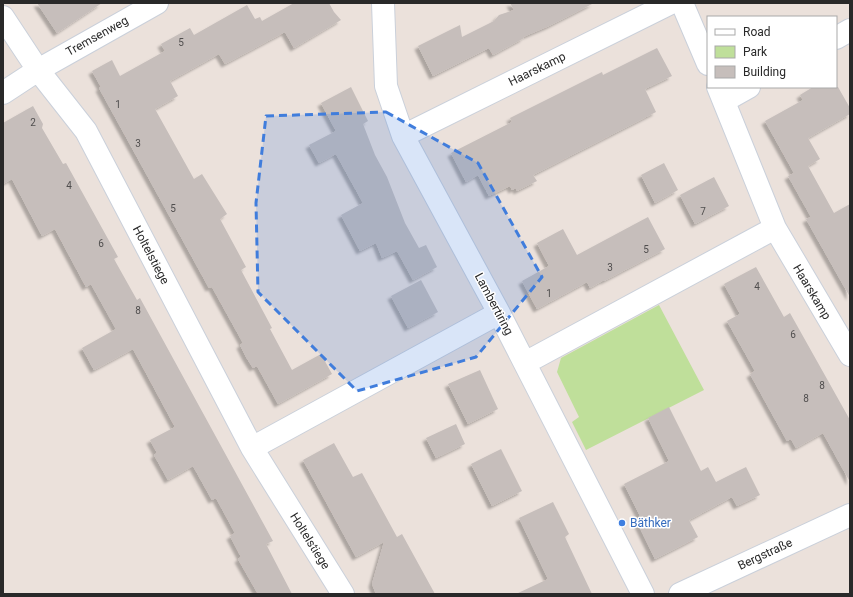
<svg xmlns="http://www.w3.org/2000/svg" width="853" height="597" font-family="Roboto,sans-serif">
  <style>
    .green { fill: #bfdf9a }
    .building { fill: #c6bebb; filter: url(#shadow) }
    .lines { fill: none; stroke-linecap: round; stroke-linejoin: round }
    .minor-casing { stroke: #cad0da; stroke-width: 24 }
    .minor { stroke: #fff; stroke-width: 22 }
    .marked { fill: #407ddc; fill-opacity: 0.2; stroke: #407ddc; stroke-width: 3; stroke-dasharray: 8 5; stroke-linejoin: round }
    .shop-dot { fill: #3f7fe0; stroke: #fff; stroke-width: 1.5 }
    .labels { text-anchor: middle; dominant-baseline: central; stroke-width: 3; stroke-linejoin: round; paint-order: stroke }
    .number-label { font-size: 10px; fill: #504e4e }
    .street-label { font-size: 12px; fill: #292929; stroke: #fff }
    .shop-label { font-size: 12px; fill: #366cbe; stroke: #fff; text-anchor: start }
  </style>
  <defs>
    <filter id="shadow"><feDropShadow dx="-3.5" dy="3.5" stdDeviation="1" flood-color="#0004"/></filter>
  </defs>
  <rect width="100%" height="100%" fill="#ebe1db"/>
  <!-- green -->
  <path class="green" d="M659,305L704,390L586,450L572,422L579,417L557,372L561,358Z"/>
  <!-- building -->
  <path class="building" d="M37,3H102L57,33Z
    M294,3H329L334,12L341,20L294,48L285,32L225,64L219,54L170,81L178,96L155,109L194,179L202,174L227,214L220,219L246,267L241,270L272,328L270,329L292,370L321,354L332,374L278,404L257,366L253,368L246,357L240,345L243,343L212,287L209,288L99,88L101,87L92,71L112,60L120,76L165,51L161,44L190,28L194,35L247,5L255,19L260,17L262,21Z
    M510,3H594L549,26L523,37L524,38L493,55L489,48L433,76L418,46L460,25L462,37L494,21L499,15L514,10Z
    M657,48L672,76L645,89L656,112L533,175L537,181L517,191L516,188L512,190L510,186L489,196L478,175L466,182L451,153L512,122L510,118L602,72L603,75Z
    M351,87L368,121L363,124L375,155L387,177L405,223L419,248L426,245L437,267L413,280L397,251L382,258L376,243L360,251L341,215L363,203L336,154L319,163L309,145L336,131L321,103Z
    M813,87H838L850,108V114L808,138L820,159L808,166L834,213L850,204V297L806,219L811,217L788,176L794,173L765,121L803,100L800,95Z
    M33,106L43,124L42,128L63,164L66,163L118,257L114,259L137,300L140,298L273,541L266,544L292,594H258L238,559L241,557L230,536L235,533L216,498L212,500L193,466L168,480L154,455L157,453L150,440L175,427L133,349L94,370L82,348L116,329L91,284L86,287L55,229L42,236L12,179L3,184V123Z
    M664,163L678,190L655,203L641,175Z
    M714,177L729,206L695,224L680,195Z
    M648,217L665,249L604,281V280L590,288L587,282L537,309L522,281L549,266L537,243L563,229L577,255Z
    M756,267L784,317L790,313L850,420V482L823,433L796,448L791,439L787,441L750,374L755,371L727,321L740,314L724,284Z
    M421,280L438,312L408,328L391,296Z
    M480,370L498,409L468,424L448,384Z
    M669,407L701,471L708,467L716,482L746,467L760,495L737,506L732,497L689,520L698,537L655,559L638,524L641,518L624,484L669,461L648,418Z
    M456,424L465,444L436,458L426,438Z
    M334,443L353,477L362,473L397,537L402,534L435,594H376L372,584L384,542L356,557L303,460Z
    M501,449L522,491L492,506L471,464Z
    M553,502L569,534L565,537L592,594H516L548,579L519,518Z"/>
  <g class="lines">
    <!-- minor casing -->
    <g class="minor-casing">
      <path id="minor" d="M383,3L386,86L403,136L499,313L643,594
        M682,3L708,64
        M3,17L38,70L86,131L252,448L343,594
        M836,38L850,30
        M718,87L775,228L850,355
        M3,93L38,70L157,3
        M724,101L749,87
        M403,136L671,3
        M525,363L775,228
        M252,448L499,313
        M680,594L850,515"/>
    </g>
    <!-- minor -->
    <use href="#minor" class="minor"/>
  </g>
  <!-- marked area -->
  <path class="marked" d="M386,112L478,163L542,277L476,357L357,391L258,292L256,203L266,116Z"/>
  <!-- markers -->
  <circle class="shop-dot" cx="622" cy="523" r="4"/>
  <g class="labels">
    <!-- number labels -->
    <g class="number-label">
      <text x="181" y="42">5</text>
      <text x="118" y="104">1</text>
      <text x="33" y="122">2</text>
      <text x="138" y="143">3</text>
      <text x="69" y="185">4</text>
      <text x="173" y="208">5</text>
      <text x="703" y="211">7</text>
      <text x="101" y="243">6</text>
      <text x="646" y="249">5</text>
      <text x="610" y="267">3</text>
      <text x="757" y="286">4</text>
      <text x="549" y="293">1</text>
      <text x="138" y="310">8</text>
      <text x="793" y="334">6</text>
      <text x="822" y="385">8</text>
      <text x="806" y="398">8</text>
    </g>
    <!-- street labels -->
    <g class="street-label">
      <text transform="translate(97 36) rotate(-29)">Tremsenweg</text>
      <text transform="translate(537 69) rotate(-26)">Haarskamp</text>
      <text transform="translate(151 255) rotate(62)">Holtelstiege</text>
      <text transform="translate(812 292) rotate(59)">Haarskamp</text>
      <text transform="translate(494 304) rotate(62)">Lambertiring</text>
      <text transform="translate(310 541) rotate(58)">Holtelstiege</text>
      <text transform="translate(765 554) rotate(-25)">Bergstraße</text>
    </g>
    <!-- shop labels -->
    <g class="shop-label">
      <text x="630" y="523">Bäthker</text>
    </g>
  </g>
  <!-- border -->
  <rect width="853" height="597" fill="none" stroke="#292929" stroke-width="8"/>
  <!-- legend -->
  <rect x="707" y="16" width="130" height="72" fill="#ffffff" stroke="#a9a9a9"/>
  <rect x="715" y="29" width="20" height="6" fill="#ffffff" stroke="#a9a9a9"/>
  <text x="743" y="36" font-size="12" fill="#292929">Road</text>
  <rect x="715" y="46" width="20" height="12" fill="#bfdf9a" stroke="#a9a9a9"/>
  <text x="743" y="56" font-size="12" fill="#292929">Park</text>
  <rect x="715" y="66" width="20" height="12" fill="#c6bebb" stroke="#a9a9a9"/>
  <text x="743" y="76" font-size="12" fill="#292929">Building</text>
</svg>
